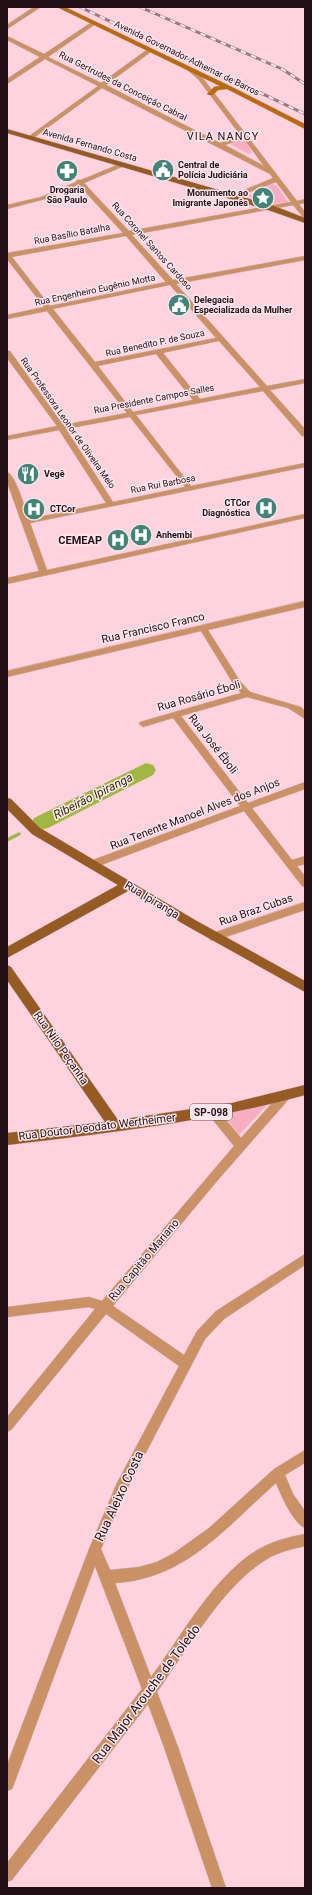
<svg xmlns="http://www.w3.org/2000/svg" width="312" height="1895" font-family="Roboto,sans-serif">
  <style>
    .green { fill: #f9adc4 }
    .lines { fill: none; stroke-linecap: round; stroke-linejoin: round }
    .stream { stroke: #a0b742; stroke-width: 3.5 }
    .river { fill: #a0b742; fill-rule: evenodd }
    .street-casing { stroke: #d7b0bb; stroke-width: 1 }
    .secondary-casing { stroke: #d7b0bb; stroke-width: 1 }
    .primary-casing { stroke: #d7b0bb; stroke-width: 1 }
    .street { fill: #ca9264; fill-rule: evenodd }
    .secondary { fill: #bb690a; fill-rule: evenodd }
    .primary { fill: #965a23; fill-rule: evenodd }
    .rail-casing { stroke: #9a7a83; stroke-width: 3 }
    .rail { stroke: #fde7ed; stroke-width: 2; stroke-dasharray: 5.5; stroke-linecap: butt }
    .labels { text-anchor: middle; dominant-baseline: central; stroke-width: 3; stroke-linejoin: round; paint-order: stroke }
    .far-street-label { font-size: 9px; fill: #241117; stroke: #fde7ed }
    .far-poi-label { font-size: 9px; font-weight: bold; fill: #241117; stroke: #fde7ed; text-anchor: start }
    .shield { fill: #fde7ed; stroke: #655157; stroke-width: 1 }
    .shield-label { font-size: 10px; font-weight: bold; fill: #241117 }
    .far-quarter-label { font-size: 11px; letter-spacing: 1px; fill: #241117; stroke: #fde7ed }
    .poi-label { font-size: 11px; font-weight: bold; fill: #241117; stroke: #fde7ed; text-anchor: end }
    .street-label { font-size: 11px; fill: #241117; stroke: #fde7ed }
    .water-label { font-size: 12px; font-style: italic; fill: #2b3403; stroke: #fde7ed }
    .near-street-label { font-size: 13px; fill: #241117; stroke: #fde7ed }
  </style>
  <rect width="100%" height="100%" fill="#fed3df"/>
  <!-- green -->
  <path class="green" d="M242,140L246,141L252,153L249,154L230,144Z
    M273,184L277,186L288,202L274,204L247,196Z
    M267,1105L239,1135L222,1112Z"/>
  <g class="lines">
    <!-- stream -->
    <path class="stream" d="M7,840L19,834"/>
    <!-- river -->
    <path class="river" d="M146,763L153,765L156,770L153,775L48,828L41,830L34,828L31,823L34,818Z"/>
    <!-- street casing -->
    <g class="street-casing">
      <path id="street" d="M34,7H41L7,29V25Z
        M92,22L97,23L48,57L101,83L148,49H152V51L106,85L220,143L241,136L198,79L185,68L190,67L202,77L297,201L305,199V203L299,204L305,212V218L303,217L293,205L132,235L173,280L305,256V260L176,284L267,386L305,379V383L270,390L305,429V436H302L263,391L136,415L191,486L305,463V467L30,523L47,570L305,514V518L7,584V578L39,571L7,482V472C16,475 25,509 29,519L106,503L59,430L7,440V436L57,426L7,358V351H10L63,425L127,413L47,311L7,319V315L44,307L7,259V253L123,233L79,185L45,199L7,209V205L41,197L76,182L77,180H81L122,163L124,164V166L84,183L129,231L291,202L276,182L234,198H230V196L273,178L270,174L102,88L32,139H28V137L98,86L45,59L7,84V79L40,57L7,40V36L44,54ZM244,139L264,166L225,145ZM126,236L166,282L50,306L12,257ZM170,285L216,338L95,362L53,309ZM219,341L260,387L200,399L163,353ZM156,354L193,400L133,412L98,366ZM130,417L185,487L113,502L66,429Z
        M305,601V607L208,630L240,681L250,692L301,707L305,711V719L288,708L247,697L181,716L248,803L305,782V789L252,808L292,860L305,856V864L297,866L305,876V887L302,886L244,811L96,867H90L88,864L90,861L240,806L173,718L143,727L139,724L140,722L241,693L234,685L201,631L7,677V671Z
        M305,902V910L214,941L210,940L209,937L210,934Z
        M284,1093L288,1094L289,1097L288,1100L217,1181L113,1306L184,1355L197,1331L216,1311L305,1254V1265L224,1319L205,1339L126,1491L101,1549L110,1570L139,1567L157,1562L174,1553L209,1528L274,1469L305,1450V1463L285,1475L293,1494L305,1511V1528C293,1523 281,1495 276,1483C226,1527 186,1579 115,1583L151,1677C181,1637 215,1574 259,1549C273,1541 289,1537 305,1534V1546C292,1549 279,1552 267,1559C223,1585 187,1650 157,1692L178,1747L226,1888H212L164,1747L148,1704L12,1880L7,1882V1863L142,1689L95,1566L14,1784L12,1789L7,1791V1765L89,1549L117,1483L179,1366L106,1314L11,1430L7,1432V1417L95,1309L89,1307L7,1317V1307L89,1297L102,1301L234,1146L209,1115L208,1112L209,1109L213,1107L217,1109L241,1138L280,1094Z"/>
    </g>
    <!-- secondary casing -->
    <g class="secondary-casing">
      <path id="secondary" d="M57,7H65L230,86L305,124V129L227,89L218,90L213,95H209L207,94L214,87L220,86Z"/>
    </g>
    <!-- primary casing -->
    <g class="primary-casing">
      <path id="primary" d="M7,129L274,206L305,218V223L268,210L7,133Z
        M7,798L11,799L40,828L195,920L305,981V992L187,926L128,891L7,958V947L118,885L32,834L7,809Z
        M7,965L11,967L118,1120L232,1103L305,1085V1095C207,1122 107,1133 7,1145V1133L105,1122L7,980Z"/>
    </g>
    <!-- street -->
    <use href="#street" class="street"/>
    <!-- secondary -->
    <use href="#secondary" class="secondary"/>
    <!-- primary -->
    <use href="#primary" class="primary"/>
    <!-- rail casing -->
    <g class="rail-casing">
      <path id="rail" d="M80,7L305,114
        M140,7L282,69L305,84"/>
    </g>
    <!-- rail -->
    <use href="#rail" class="rail"/>
  </g>
  <!-- icons -->
  <defs>
    <g id="civic-disc" transform="scale(1.15)"><circle r="9.5" fill="#428578" stroke="#fde7ed"/><path d="M-.6-6.5H3V-4.5H.6V-3L4-1V1h2V6H-6V1h2V-1L-.6-3ZM-1.2 2.5V6h2.4V2.5Z" fill="#fff"/></g>
    <g id="pharmacy-disc" transform="scale(1.15)"><circle r="9.5" fill="#428578" stroke="#fde7ed"/><path d="M-2-6h4v4h4v4h-4v4h-4v-4h-4v-4h4Z" fill="#fff"/></g>
    <g id="sight-disc" transform="scale(1.15)"><circle r="9.5" fill="#428578" stroke="#fde7ed"/><path d="M0-6L1.8-2.2L6-1.7L2.9 1.2L3.7 5.4L0 3.3L-3.7 5.4L-2.9 1.2L-6-1.7L-1.8-2.2Z" fill="#fff"/></g>
    <g id="restaurant-disc" transform="scale(1.15)"><circle r="9.5" fill="#428578" stroke="#fde7ed"/><path d="M-5-6h1v4h1v-4h1v4h1v-4h1v5L-1.5 .5V6h-2V.5L-5-1ZM5-6V6H3V1.5H1.5Q1.5-4 5-6Z" fill="#fff"/></g>
    <g id="hospital-disc" transform="scale(1.15)"><circle r="9.5" fill="#428578" stroke="#fde7ed"/><path d="M-5-5h3v3.5h4V-5h3V5h-3V1.5h-4V5h-3Z" fill="#fff"/></g>
  </defs>
  <g fill-rule="evenodd">
    <use href="#civic-disc" x="163" y="170"/>
    <use href="#pharmacy-disc" x="67" y="171"/>
    <use href="#sight-disc" x="263" y="198"/>
    <use href="#civic-disc" x="179" y="305"/>
    <use href="#restaurant-disc" x="28" y="474"/>
    <use href="#hospital-disc" x="266" y="508"/>
    <use href="#hospital-disc" x="34" y="509"/>
    <use href="#hospital-disc" x="141" y="535"/>
    <use href="#hospital-disc" x="118" y="540"/>
  </g>
  <g class="labels">
    <!-- far-street labels -->
    <g class="far-street-label">
      <text transform="translate(187 58) rotate(26)">Avenida Governador Adhemar de Barros</text>
      <text transform="translate(123 86) rotate(27)">Rua Gertrudes da Conceição Cabral</text>
      <text transform="translate(90 145) rotate(16)">Avenida Fernando Costa</text>
      <text transform="translate(72 234) rotate(-11)">Rua Basílio Batalha</text>
      <text transform="translate(152 246) rotate(48)">Rua Coronel Santos Cardoso</text>
      <text transform="translate(95 290) rotate(-12)">Rua Engenheiro Eugênio Motta</text>
      <text transform="translate(155 343) rotate(-12)">Rua Benedito P. de Souza</text>
      <text transform="translate(154 399) rotate(-11)">Rua Presidente Campos Salles</text>
      <text transform="translate(68 423) rotate(55)">Rua Professora Leonor de Oliveira Melo</text>
      <text transform="translate(163 484) rotate(-11)">Rua Rui Barbosa</text>
    </g>
    <!-- far-poi labels -->
    <g class="far-poi-label">
      <text x="178" y="165">Central de<tspan x="178" dy="10">Polícia Judiciária</tspan></text>
      <text x="67" y="190" text-anchor="middle">Drogaria<tspan x="67" dy="10">São Paulo</tspan></text>
      <text x="248" y="193" text-anchor="end">Monumento ao<tspan x="248" dy="10">Imigrante Japonês</tspan></text>
      <text x="194" y="300">Delegacia<tspan x="194" dy="10">Especializada da Mulher</tspan></text>
      <text x="44" y="474">Vegê</text>
      <text x="250" y="503" text-anchor="end">CTCor<tspan x="250" dy="10">Diagnóstica</tspan></text>
      <text x="50" y="509">CTCor</text>
      <text x="156" y="535">Anhembi</text>
    </g>
    <!-- shield labels -->
    <rect class="shield" x="190" y="1104" width="42" height="16" rx="3"/>
    <g class="shield-label">
      <text x="211" y="1112">SP-098</text>
    </g>
    <!-- far-quarter labels -->
    <g class="far-quarter-label">
      <text x="223" y="136">VILA NANCY</text>
    </g>
    <!-- poi labels -->
    <g class="poi-label">
      <text x="102" y="540">CEMEAP</text>
    </g>
    <!-- street labels -->
    <g class="street-label">
      <text transform="translate(153 628) rotate(-13)">Rua Francisco Franco</text>
      <text transform="translate(199 696) rotate(-16)">Rua Rosário Éboli</text>
      <text transform="translate(213 744) rotate(52)">Rua José Éboli</text>
      <text transform="translate(195 814) rotate(-21)">Rua Tenente Manoel Alves dos Anjos</text>
      <text transform="translate(152 900) rotate(31)">Rua Ipiranga</text>
      <text transform="translate(256 910) rotate(-19)">Rua Braz Cubas</text>
      <text transform="translate(61 1048) rotate(55)">Rua Nilo Peçanha</text>
      <text transform="translate(97 1127) rotate(-7)">Rua Doutor Deodato Wertheimer</text>
      <text transform="translate(144 1260) rotate(-50)">Rua Capitão Mariano</text>
    </g>
    <!-- water labels -->
    <g class="water-label">
      <text transform="translate(93 796) rotate(-27)">Ribeirão Ipiranga</text>
    </g>
    <!-- near-street labels -->
    <g class="near-street-label">
      <text transform="translate(119 1496) rotate(-65)">Rua Aleixo Costa</text>
      <text transform="translate(146 1694) rotate(-53)">Rua Major Arouche de Toledo</text>
    </g>
  </g>
  <!-- border -->
  <rect width="312" height="1895" fill="none" stroke="#241117" stroke-width="16"/>
</svg>
